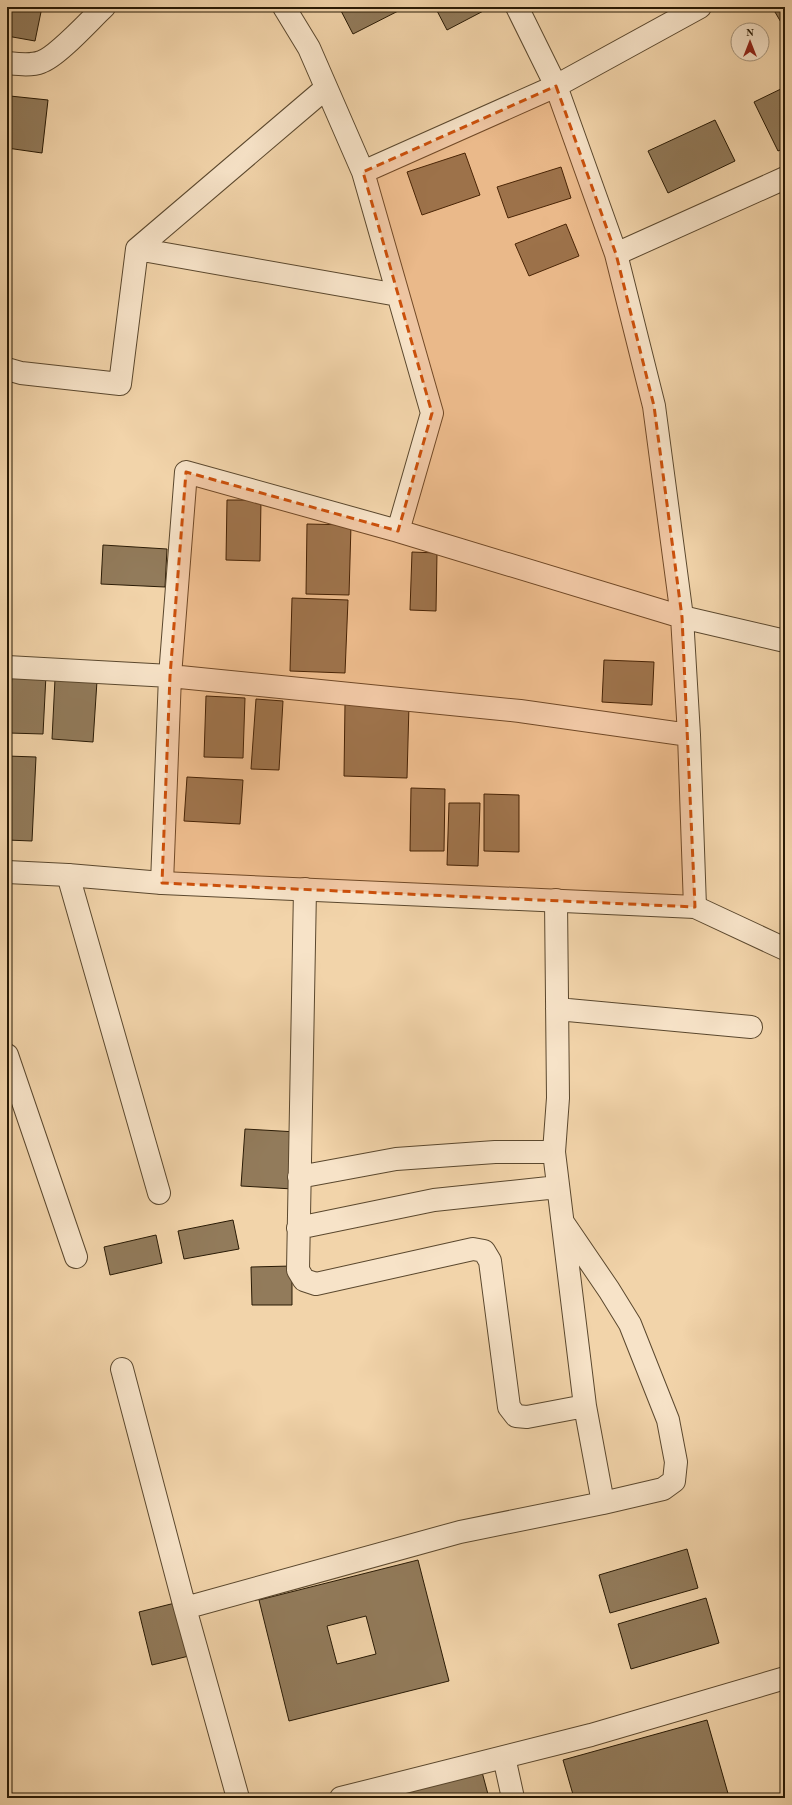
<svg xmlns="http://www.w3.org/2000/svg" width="792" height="1805" font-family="'Old Standard TT',serif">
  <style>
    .building { fill: #927b5b; stroke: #291a05; fill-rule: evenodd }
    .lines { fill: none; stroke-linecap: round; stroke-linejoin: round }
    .minor-casing { stroke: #5b482e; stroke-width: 24 }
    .tertiary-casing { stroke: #5b482e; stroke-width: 24 }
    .minor { stroke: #f7e3c8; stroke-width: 22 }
    .tertiary { stroke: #f7e3c8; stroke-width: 22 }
    .marked { fill: #cb500b; fill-opacity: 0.2; stroke: #cb500b; stroke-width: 3; stroke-dasharray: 8 5; stroke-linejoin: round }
  </style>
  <rect width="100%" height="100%" fill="#f2d4aa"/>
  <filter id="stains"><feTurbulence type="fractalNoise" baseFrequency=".005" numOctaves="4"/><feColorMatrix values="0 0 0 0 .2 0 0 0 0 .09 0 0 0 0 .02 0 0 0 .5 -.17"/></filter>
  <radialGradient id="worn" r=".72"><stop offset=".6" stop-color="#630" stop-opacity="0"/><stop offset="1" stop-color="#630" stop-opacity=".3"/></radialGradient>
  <!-- building -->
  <path class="building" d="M7,7H42L35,41L7,36Z
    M339,7H406L353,34Z
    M435,7H491L447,30Z
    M772,7H785V29Z
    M785,87V148L778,151L754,102Z
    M10,96L48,100L42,153L7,148V120Z
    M715,120L735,161L668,193L648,151Z
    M465,153L480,195L422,215L407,172Z
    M561,167L571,198L508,218L497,187Z
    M566,224L579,256L529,276L515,244Z
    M227,500H261L260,561L226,560Z
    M307,524L351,525L349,595L306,594Z
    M103,545L167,549L165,587L101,584Z
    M412,552L437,553L436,611L410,610Z
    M292,598L348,600L345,673L290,671Z
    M604,660L654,662L652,705L602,702Z
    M12,673L46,675L43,734L9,733Z
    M55,679L97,681L93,742L52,739Z
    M206,696L245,698L243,758L204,757Z
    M256,699L283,701L279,770L251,769Z
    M345,703L409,705L407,778L344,776Z
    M7,756L36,757L32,841L7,840Z
    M187,777L243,780L240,824L184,821Z
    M411,788L445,789L444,851H410Z
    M484,794L519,795V852L484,851Z
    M449,803H480L478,866L447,865Z
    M245,1129L297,1132L293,1189L241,1186Z
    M233,1220L239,1249L184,1259L178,1231Z
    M156,1235L162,1263L110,1275L104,1247Z
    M292,1266V1305H252L251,1267Z
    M687,1549L698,1588L610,1613L599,1575Z
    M418,1560L449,1681L289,1721L259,1600ZM366,1616L376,1654L337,1664L327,1626Z
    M706,1598L719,1643L631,1669L618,1624Z
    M179,1602L193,1655L152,1665L139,1612Z
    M707,1720L729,1797L574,1798L563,1760Z
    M482,1772L489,1798H380Z"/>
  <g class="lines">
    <!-- minor casing -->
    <g class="minor-casing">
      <path id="minor" d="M284,7L309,48L363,172
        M517,7L556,86L616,254L785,178
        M7,63C17,64 31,66 41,62C57,57 90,20 104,7
        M137,249L398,295
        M616,254L654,406L682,617L398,531L432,413L363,172L556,86L700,7
        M7,369L21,373L120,384L137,249L326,88
        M7,667L170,676L520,711L689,735
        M68,875L159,1193
        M162,883L170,676L186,472L398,531
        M305,889L298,1270L304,1280L316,1284L473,1249L484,1251L490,1261L509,1407L516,1416L527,1417L585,1406
        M695,907L689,735L682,617L785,641
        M557,1009L751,1027
        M7,1055L76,1257
        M299,1177L396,1159L495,1152H554
        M564,1224L609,1290L630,1324L668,1420L676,1462L674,1481L663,1489L603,1503
        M298,1228L434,1200L558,1187
        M122,1369L185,1608L238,1798
        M185,1608L460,1532L603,1503L585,1406L554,1152L558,1098L556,900
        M504,1757L513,1798
        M341,1798L591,1735L785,1678"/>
    </g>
    <!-- tertiary casing -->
    <g class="tertiary-casing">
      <path id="tertiary" d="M7,872L68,875L162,883L695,907L785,949"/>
    </g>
    <!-- minor -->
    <use href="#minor" class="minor"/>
    <!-- tertiary -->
    <use href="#tertiary" class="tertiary"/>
  </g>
  <!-- marked area -->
  <path class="marked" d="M556,86L616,254L654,406L682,617L695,907L162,883L170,676L186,472L398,531L432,413L363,172Z"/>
  <!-- margin -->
  <rect width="792" height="1805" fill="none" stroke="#f2d4aa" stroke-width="24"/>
  <rect x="8" y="8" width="776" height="1789" fill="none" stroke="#291a05" stroke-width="2"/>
  <rect x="12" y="12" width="768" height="1781" fill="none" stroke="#291a05"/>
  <!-- north arrow -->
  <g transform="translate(750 42)"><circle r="19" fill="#f7e3c8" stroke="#a5937a"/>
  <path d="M0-3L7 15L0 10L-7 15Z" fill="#8f2418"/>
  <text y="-6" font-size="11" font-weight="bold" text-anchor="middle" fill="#291a05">N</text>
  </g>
  <rect width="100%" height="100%" filter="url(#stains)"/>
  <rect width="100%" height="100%" fill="url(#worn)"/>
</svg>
